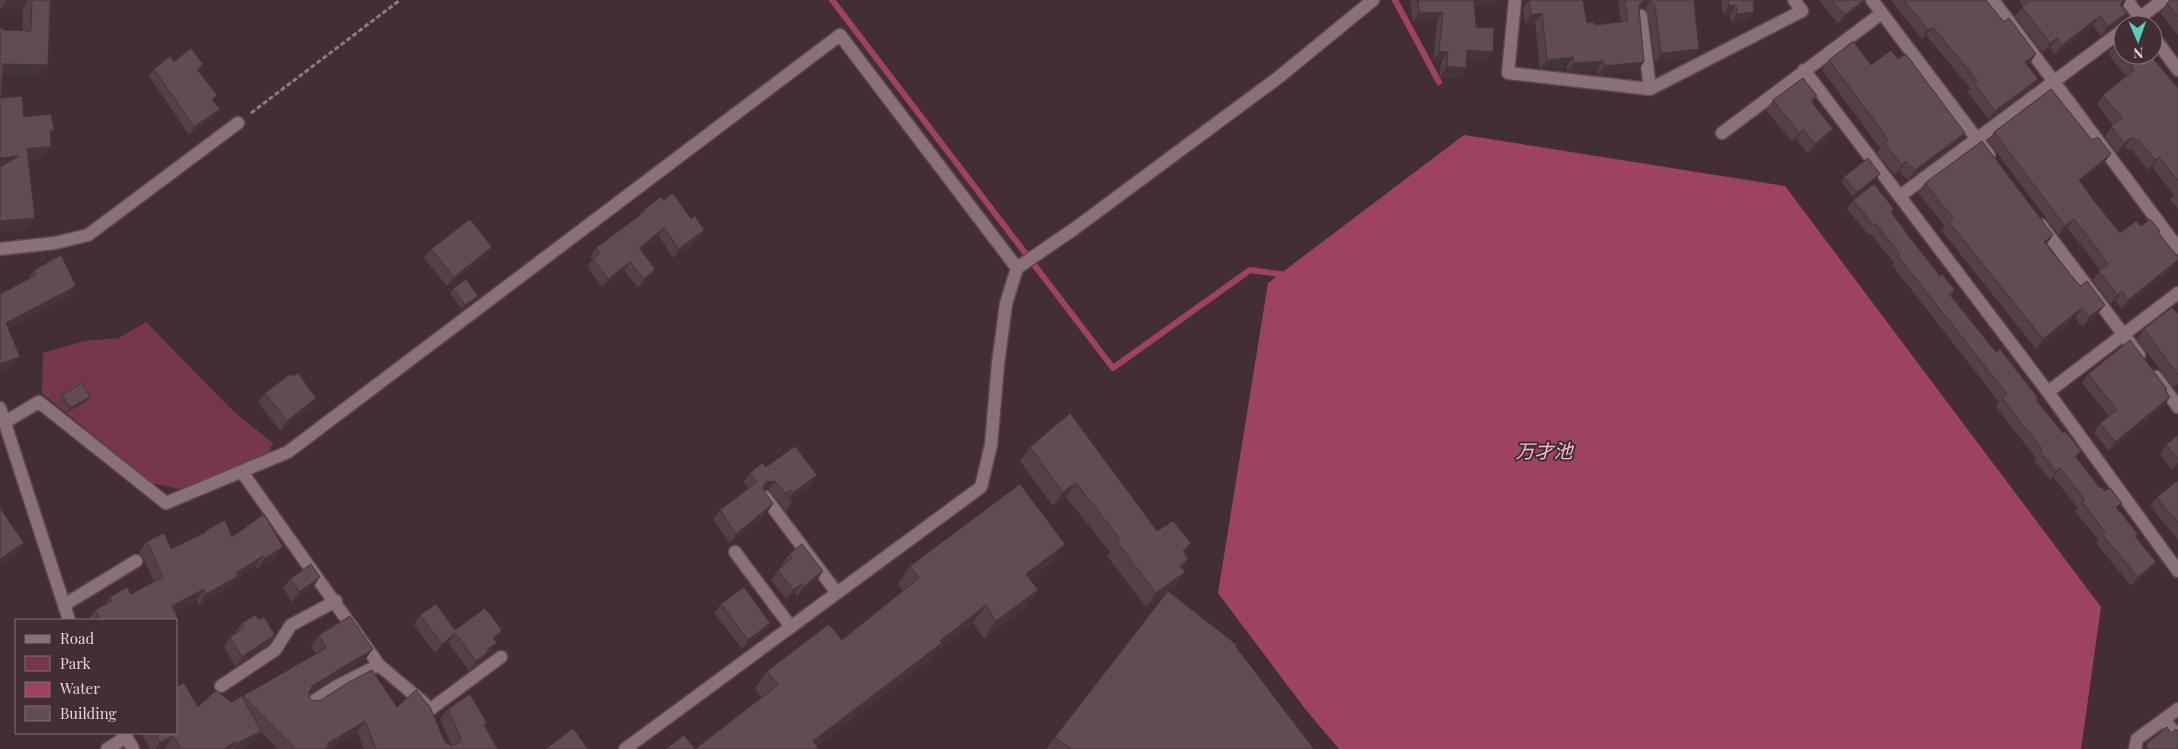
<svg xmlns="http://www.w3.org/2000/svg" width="2178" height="749" font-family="'Playfair Display','Noto Sans JP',serif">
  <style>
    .green { fill: #76374a }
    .water { fill: #9d4360 }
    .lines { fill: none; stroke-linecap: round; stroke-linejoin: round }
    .stream { stroke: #9d4360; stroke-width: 6 }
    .minor-casing { stroke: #5d4b50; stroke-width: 15 }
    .path { stroke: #8d7b7f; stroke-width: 3; stroke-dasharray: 5 2.5; stroke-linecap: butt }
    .minor { stroke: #8a7177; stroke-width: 12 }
    .wall { fill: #544046 }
    .shaded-wall { fill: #453439 }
    .building { fill: #624b51; stroke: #453439 }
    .labels { text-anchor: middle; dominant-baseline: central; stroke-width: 4; stroke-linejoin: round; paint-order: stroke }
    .water-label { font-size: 19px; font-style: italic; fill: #f3bfcb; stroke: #432e33 }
  </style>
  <rect width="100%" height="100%" fill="#432e33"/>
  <!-- green -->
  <path class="green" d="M146,322L233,411L273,443L268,456L179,489L151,483L42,393L43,353L84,341L119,338Z"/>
  <!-- water -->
  <path class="water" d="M1464,135L1785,186L2101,607L2081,749H1339L1306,710L1218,593L1268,283Z"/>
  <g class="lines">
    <!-- stream -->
    <path class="stream" d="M832,0L1113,368L1250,270L1287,275
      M1395,0L1439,82"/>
    <!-- minor casing -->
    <g class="minor-casing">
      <path id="minor" d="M1515,0L1508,73L1650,89L1802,11L1794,0
        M1872,0L1989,155
        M1993,0L2178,248
        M2127,0L2145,25
        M1641,16L1650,89
        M2130,25L2163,0
        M2153,36L2178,70
        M1804,70L2048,392L2178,571
        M1722,133L1882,13
        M1900,196L2123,30
        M2041,225L2139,355
        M0,249L55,243L88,235L238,123
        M2156,377L2178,407
        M2048,392L2178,293
        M0,408L69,620
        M5,422L39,402L166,503L288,452L840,35L1017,268
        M242,472L379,665L424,703
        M765,497L837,593
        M735,552L791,627
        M64,605L136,561
        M221,686L275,650L291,625L336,601
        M309,704L337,686L379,665
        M428,711L501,657
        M2164,719L2178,737
        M124,733L133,749
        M107,749L126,737
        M625,749L981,487L991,445L998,364L1006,304L1017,268L1074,229L1279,77L1373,0
        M2135,749L2137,739L2178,709"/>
    </g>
    <!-- path -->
    <path class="path" d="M251,113L400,0"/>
    <!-- minor -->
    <use href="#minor" class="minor"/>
  </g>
  <!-- wall -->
  <path class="wall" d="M0,0H51L48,65L40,76L3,75L1,98L24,117L54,129L50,134L51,146L42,158L29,159L27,230L0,232V28L3,30L23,31V8L0,9Z
    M1410,0H1501L1498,4L1474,6L1476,27L1486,61L1467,60L1466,68L1460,77L1440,76L1441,61H1433L1437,21L1413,22Z
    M1529,0H1583L1587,23L1595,25L1621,22L1618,0H1694L1693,58L1655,62L1649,15L1645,9L1640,8L1638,71L1597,75V70L1567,72V66L1540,68L1535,22L1525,24L1523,8Z
    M1721,0H1753L1748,21L1731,23L1730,14L1723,15Z
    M1819,0H1865L1861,6L1838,24Z
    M1891,0H1986L2030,63L2027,64L2038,79L2032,87L1989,119L1967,92L1970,88L1926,35L1922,39Z
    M2019,0H2126L2122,7L2120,23L2101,36L2093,25L2055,55L2050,48L2043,53L2015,16L2023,6Z
    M2178,0V35L2160,13L2167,3Z
    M2123,37V55H2150L2178,88V209L2170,200L2174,195L2152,167L2148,170L2131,149L2129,151L2125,147L2117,153L2105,136L2113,125L2097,104L2103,95L2126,76L2108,54L2115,44Z
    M1898,59L1965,133L1959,142L1908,180L1899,171L1895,175L1877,153L1880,148L1822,70L1829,60L1871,65Z
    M174,62L203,64L198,71L217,95L213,101L214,117L189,135L149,76L154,69Z
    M1817,96L1812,103L1833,129L1827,139L1808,154L1796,139L1792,142L1766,110L1773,100Z
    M1994,132L2092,140L2111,154L2104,163L2080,182L2095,202L2120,233L2141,226L2158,233L2173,268L2122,309L2115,301L2111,304L2093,280L2100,271L2090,256L2067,228L2059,235L1988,141Z
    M1880,174L1876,179L1853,197L1841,182L1844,177Z
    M1925,183L2053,235L2046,244L2098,314L2083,327L2075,318L2036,349L1942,231L1945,226L1918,193Z
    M664,200L691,219L704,230L699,239L673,258L659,236L641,250L655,269L649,277L638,288L624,270L602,287L587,267L592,260L591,256L596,248L638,217L643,210Z
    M1853,200L1894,209L1892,213L1911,239L1940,276L1955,290L1951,295L1996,352L2038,398L2037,400L2063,433L2081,451L2076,458L2138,534L2136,537L2156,562L2150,571L2131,586L2096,543L2098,540L2075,511L2078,508L2053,477L2050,480L2034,460L2036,458L1996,407L1999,402L1892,265L1894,263L1870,233L1868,234L1847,209Z
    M431,249L485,257L447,286L424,258Z
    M34,270L70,295L8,328L13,366L0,371V294L28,279Z
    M453,289L474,300L462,309L450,293Z
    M2178,314V384L2173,387L2137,339L2144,329Z
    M2088,374L2167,389L2166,391L2170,397L2164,406L2109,451L2094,433L2100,423L2109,416L2082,383Z
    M265,393L310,408L280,431L258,402Z
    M62,395L86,402L66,413L58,400Z
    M2178,435V466L2172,470L2160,454L2166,445Z
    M1030,447L1157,531L1184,553L1188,559L1182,568L1185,572L1175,586L1168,591L1236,647L1314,749H1046L1055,737L1168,592L1146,607L1107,556L1110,552L1066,497L1053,506L1020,461Z
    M766,467L811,485L790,499L792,502L786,511L769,490H764L767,513L730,543L713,519L720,510L749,488L743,482L750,473Z
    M2178,480V540L2150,506L2157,497Z
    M205,531L232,537L276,557L257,569L256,566L236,579L231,586L199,605L197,600L175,611L176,620H88L95,610L104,605L110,597L131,594L154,582L143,557L139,552L146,542L171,549L203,533Z
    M789,554L817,581L797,596L795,593L786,599L771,580L778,570L783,566L782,564Z
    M1053,562L1030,579L1038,590L1025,608L984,639L973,623L934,654L929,661L695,749L761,698L755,688L767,671L842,640L903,591L898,584L910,566Z
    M320,577L313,587L292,602L283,588L290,579Z
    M721,604L770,623L763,632L742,649L714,613Z
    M420,615L455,630L495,640L497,643L490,652L485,656L481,662L469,671L449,643L435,653L414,625Z
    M259,619L275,635L268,645L235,667L224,647L230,637L236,634L235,632L242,623Z
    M319,635L365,660L309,694L310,698L313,701L397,707L452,746L440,719L448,709L485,726L498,749H364L357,732L329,749H278L261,732L253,743L240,749H166L165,747L162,749H150L141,733H176L198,707L231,702L242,697L243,696L316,654L311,646Z"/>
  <!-- shaded-wall -->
  <path class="shaded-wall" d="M6,0H29L23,8L0,9Z
    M1471,0H1501L1498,4L1467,6Z
    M1645,0H1651L1645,9L1640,8L1634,12L1640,4Z
    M1864,0H1865L1861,6L1838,24L1845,15Z
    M2125,0H2126L2122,7L2120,4Z
    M1736,5L1730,14L1723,15L1729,6Z
    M1443,12L1437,21L1413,22L1419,13Z
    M1754,12L1748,21L1731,23L1737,14Z
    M1542,13L1535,22L1525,24L1531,15Z
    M2127,13L2120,23L2101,36L2108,26Z
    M2100,16L2093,25L2055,55L2062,45Z
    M1933,27L1926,35L1922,39L1928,30Z
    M2057,38L2050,48L2043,53L2050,43Z
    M1699,49L1693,58L1655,62L1661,53Z
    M1467,50L1493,52L1486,61L1461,60Z
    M1439,51L1448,52L1441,61H1433Z
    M2036,54L2030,63L2019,70L2025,62Z
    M1573,57L1567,66L1540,68L1547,60Z
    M1603,61L1597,70L1567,72L1574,63Z
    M1644,62L1638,71L1597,75L1604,66Z
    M3,64L48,65L40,76L0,75Z
    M1447,66L1466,68L1460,77L1440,76Z
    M2038,79L2032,87L1989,119L1995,111Z
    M220,109L214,117L189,135L194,127Z
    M1803,129L1796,139L1792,142L1799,133Z
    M1833,129L1827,139L1808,154L1815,144Z
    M1965,133L1959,142L1908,180L1915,170Z
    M2132,137L2125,147L2117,153L2124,143Z
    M2138,139L2131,149L2129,151L2136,141Z
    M51,146L42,158L19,160L27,149Z
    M2111,154L2104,163L2072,189L2079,180Z
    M19,156L0,169V158Z
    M2159,157L2152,167L2148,170L2155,160Z
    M1906,161L1899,171L1895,175L1902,165Z
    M1880,174L1876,179L1853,197L1857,192Z
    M35,218L27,230L0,232V221Z
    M2074,219L2067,228L2059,235L2065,226Z
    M664,228L659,236L633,256L639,248Z
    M704,230L699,239L673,258L679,249Z
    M2053,235L2046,245L2044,242Z
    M492,247L485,257L447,286L454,277Z
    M2178,260L2173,268L2122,309L2128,300Z
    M630,262L624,270L602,287L608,279Z
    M655,269L649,277L638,288L644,279Z
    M76,286L70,295L0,332L6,323Z
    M2122,291L2115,301L2111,304L2117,295Z
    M478,296L474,300L462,309L465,305Z
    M2105,305L2098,314L2083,327L2089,317Z
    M2082,308L2075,318L2036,349L2043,339Z
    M20,357L13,366L0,371V364Z
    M90,397L86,402L66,413L70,408Z
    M2170,397L2164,406L2109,451L2115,442Z
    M316,398L310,408L280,431L287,421Z
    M2178,462V466L2172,470Z
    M2060,468L2053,477L2050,480L2056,471Z
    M817,475L811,485L790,499L789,498L793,493Z
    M775,481L769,490L760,491L766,482Z
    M1076,483L1066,497L1053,506L1063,492Z
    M773,504L767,513L730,543L736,534Z
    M24,543L16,555L0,565V559Z
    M1191,543L1182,557L1183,551Z
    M1065,544L1053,562L1014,592L1026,574Z
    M283,547L276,557L257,569L265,558Z
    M263,556L256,566L236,579L231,586L199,605L206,594L236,573Z
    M1188,559L1178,574L1180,566Z
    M2156,562L2150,571L2131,586L2138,577Z
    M823,571L817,581L797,596L804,586Z
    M1185,572L1175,586L1146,607L1156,593Z
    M320,577L313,587L292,602L299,592Z
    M801,584L795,593L786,599L793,590Z
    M204,589L197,600L165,616L172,606Z
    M1038,590L1025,608L984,639L996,621Z
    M986,605L973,623L934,654L929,661L814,749L813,741Z
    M770,623L763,632L742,649L748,640Z
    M502,630L496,640L487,647L493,638Z
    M455,633L449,643L435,653L442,644Z
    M275,635L268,645L235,667L242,657Z
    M497,643L490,652L485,656L481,662L469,671L476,661L487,650Z
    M373,649L365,660L305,697L312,686Z
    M365,721L357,732L329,749H324L327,744Z
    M261,731L253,743L240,749H233L238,743Z
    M173,736L165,747L162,749H156L160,742Z
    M237,741L231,749H223Z"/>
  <!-- building -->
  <path class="building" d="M32,0H50L48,65L3,64L1,98L22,96L24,117L51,114L54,129L50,130L51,146L27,149L35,218L0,221V167L19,156L0,158V28H2L3,30L31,31Z
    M1418,0H1474L1476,27L1494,28L1493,52L1467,50L1466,68L1447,66L1448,52L1439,51L1443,12L1419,13Z
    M1529,0H1583L1587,23L1594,22L1595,25L1628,21L1625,0H1645L1640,4L1639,8L1644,62L1604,66L1603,61L1574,63L1573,57L1547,60L1542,13L1531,15Z
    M1651,0H1694L1699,49L1661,53L1655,6Z
    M1728,0H1753L1754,12L1737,14L1736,5L1729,6Z
    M1832,0H1864L1845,15Z
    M1904,0H1986L2004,22L2009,18L2036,54L2025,62L2038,79L1995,111L1974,83L1977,80L1933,27L1928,30Z
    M2031,0H2125L2120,4L2127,13L2108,26L2100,16L2062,45L2057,38L2050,43L2022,7Z
    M2170,0H2178V17L2167,3Z
    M2123,37V54L2115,44Z
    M1853,41L1871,65L1891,50L1898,59L1906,54L1965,133L1915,170L1906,161L1902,165L1884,143L1888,140L1880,128L1829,60Z
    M191,48L203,64L197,69L217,95L212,100L220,109L194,127L154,69L170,56L174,62Z
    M2124,55H2150L2178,88V181L2159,157L2155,160L2138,139L2136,141L2132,137L2124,143L2111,126L2122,118L2103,95L2134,70L2132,68L2133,67Z
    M1803,78L1817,96L1811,101L1833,129L1815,144L1803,129L1799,133L1773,100Z
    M2051,89L2092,140L2098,137L2111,154L2079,180L2095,202L2120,233L2136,221L2141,226L2150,219L2160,231L2158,233L2178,257V260L2128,300L2122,291L2117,295L2099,271L2108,264L2096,247L2074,219L2065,226L1994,132Z
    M1982,141L2053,235L2044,242L2080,286L2087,281L2105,305L2089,317L2082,308L2043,339L1949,222L1953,218L1925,183Z
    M1868,158L1880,174L1857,192L1844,177Z
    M1874,184L1894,209L1891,212L1911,239L1940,276L1942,274L1955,290L1949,294L1996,352L2000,349L2038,398L2036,400L2063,433L2065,431L2081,451L2075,456L2100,488L2101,487L2105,491L2110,488L2122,503L2116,507L2138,534L2135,536L2156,562L2138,577L2102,534L2105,532L2082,502L2085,500L2060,468L2056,471L2040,451L2042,449L2002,398L2007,394L1898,256L1900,254L1876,224L1874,225L1853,200Z
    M673,193L691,219L695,216L704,230L679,249L664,228L639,248L655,269L644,279L630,262L608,279L593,259L600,253L596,248L644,212L643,210L661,197L664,200Z
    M470,219L492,247L454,277L431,249Z
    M61,255L76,286L6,323L20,357L0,364V294L36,275L34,270Z
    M466,279L478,296L465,305L453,289Z
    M2172,307L2178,314V375L2144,329Z
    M2130,340L2167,389L2165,390L2170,397L2115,442L2100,423L2117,410L2088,374Z
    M298,373L316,398L287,421L265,393L290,374L293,376Z
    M82,383L90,397L70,408L62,395Z
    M1070,413L1157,531L1173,521L1191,543L1183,551L1188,559L1180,566L1185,572L1156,593L1117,542L1120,539L1076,483L1063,492L1030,447Z
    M2178,435V459L2166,445Z
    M795,446L817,475L793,493L791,490L786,493L792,502L775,481L766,482L763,489L773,504L736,534L720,510L757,482L750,473L762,463L766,467Z
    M2178,480V523L2157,497Z
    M1020,484L1065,544L1026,574L1038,590L996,621L986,605L940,641L942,643L813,741L819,749H666L684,735L695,749L778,685L767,671L829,624L842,640L919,578L910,566Z
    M0,508L24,543L0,559Z
    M264,514L283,547L265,558L263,556L236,573L238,576L206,594L204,589L172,606L178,619L176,620H101L95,610L112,601L110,597L127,587L131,594L163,577L150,547L146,542L164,533L171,549L206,532L205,531L225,520L232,537Z
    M802,544L823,571L804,586L801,584L793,590L778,570L792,558L789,554Z
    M311,564L320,577L299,592L290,579Z
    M744,587L770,623L748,640L721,604Z
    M1168,591L1237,645L1236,647L1314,749H1071L1055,737Z
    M436,604L455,630L485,608L502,630L493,638L497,643L487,650L488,652L476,661L455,633L442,644L420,615Z
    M255,615L259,619L264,617L275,635L242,657L230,637L244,628L242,623Z
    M350,616L373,649L312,686L309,693L310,698L313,701L321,700L349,682L372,670L397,707L416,690L430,707L445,742L452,746L459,743L461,738L448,709L470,694L487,723L484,725L498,749H376L365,721L327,744L329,747L325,749H296L243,696L326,648L319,635Z
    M184,683L198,707L216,690L231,702L242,696L261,731L238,743L237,741L223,749H181L173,736L160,742L156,733H176V687Z
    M2167,727L2171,733L2176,729L2178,731V749H2148L2146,746L2150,741Z
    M573,728L588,749H546Z"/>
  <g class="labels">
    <!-- water labels -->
    <g class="water-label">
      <text x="1544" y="450">万才池</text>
    </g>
  </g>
  <!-- legend -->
  <rect x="15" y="619" width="162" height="115" fill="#432e33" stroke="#837175"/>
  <rect x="25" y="635" width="25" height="8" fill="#8a7177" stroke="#837175"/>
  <text x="60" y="644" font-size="15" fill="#e3d5d8">Road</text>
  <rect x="25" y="656" width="25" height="15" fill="#76374a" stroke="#837175"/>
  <text x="60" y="669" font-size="15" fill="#e3d5d8">Park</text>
  <rect x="25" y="682" width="25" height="15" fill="#9d4360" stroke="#837175"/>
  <text x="60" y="694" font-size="15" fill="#e3d5d8">Water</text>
  <rect x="25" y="706" width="25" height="15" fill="#624b51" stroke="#837175"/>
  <text x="60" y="719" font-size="15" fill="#e3d5d8">Building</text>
  <!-- north arrow -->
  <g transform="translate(2138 40) rotate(178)"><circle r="24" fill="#432e33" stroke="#837175"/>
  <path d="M0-4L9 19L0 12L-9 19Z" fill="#5acebd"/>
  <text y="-8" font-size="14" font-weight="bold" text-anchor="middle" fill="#e3d5d8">N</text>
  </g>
</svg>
